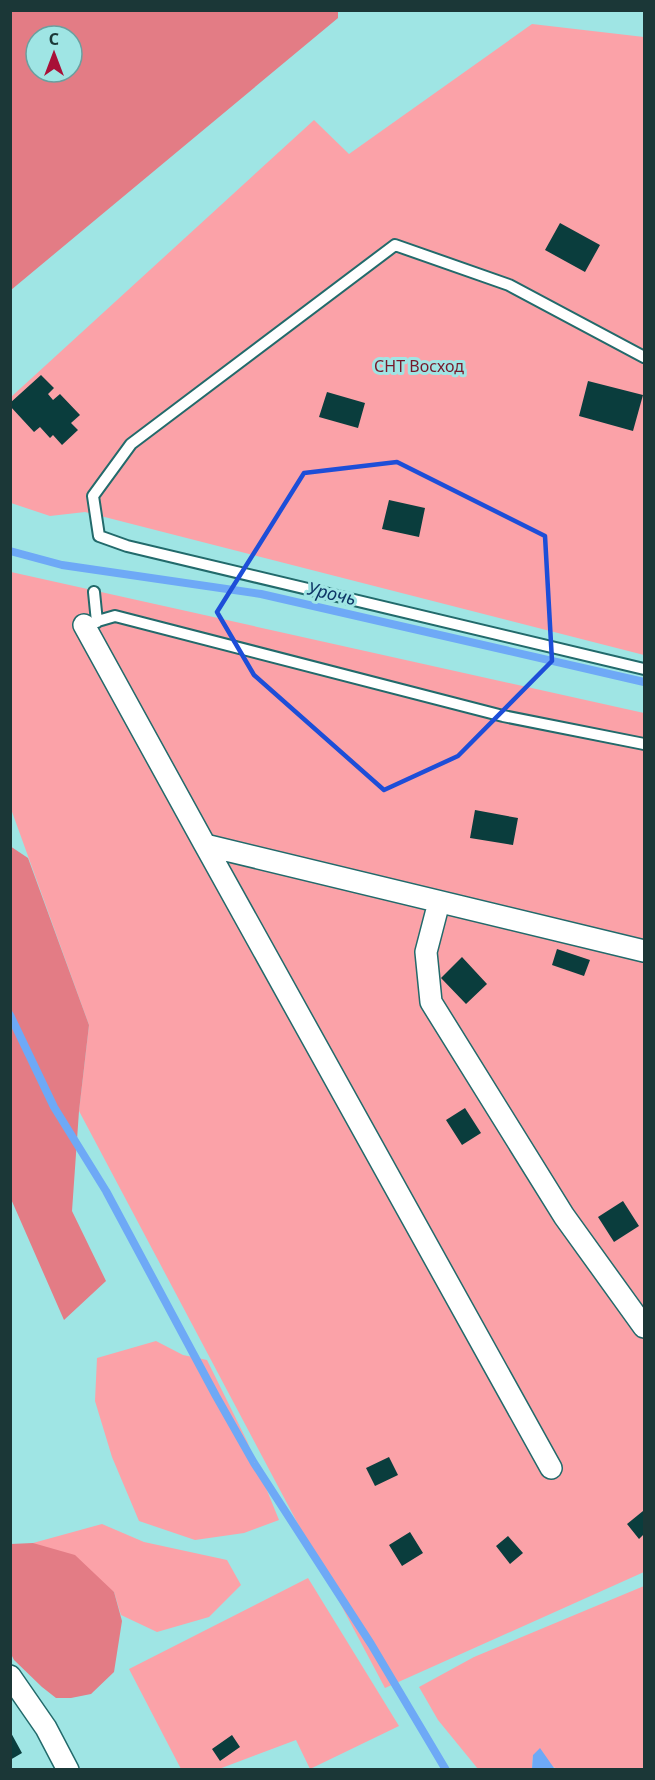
<svg xmlns="http://www.w3.org/2000/svg" width="655" height="1780" font-family="'Noto Sans',sans-serif">
  <style>
    .green { fill: #fba2a8 }
    .forest { fill: #e37c85; fill-rule: evenodd }
    .water { fill: #6ea9f6 }
    .lines { fill: none; stroke-linecap: round; stroke-linejoin: round }
    .stream { stroke: #6ea9f6; stroke-width: 8 }
    .building { fill: #0a3d3d }
    .lane-casing { stroke: #226a6b; stroke-width: 14 }
    .street-casing { stroke: #226a6b; stroke-width: 24 }
    .lane { stroke: #fff; stroke-width: 10 }
    .street { stroke: #fff; stroke-width: 21 }
    .marked { fill: none; stroke: #1d4ed8; stroke-width: 4.5; stroke-linejoin: round }
    .labels { text-anchor: middle; dominant-baseline: central; stroke-width: 6; stroke-linejoin: round; paint-order: stroke }
    .park-label { font-size: 16px; fill: #76192a; stroke: #9fe5e4 }
    .water-label { font-size: 18px; font-style: italic; fill: #0e3666; stroke: #9fe5e4 }
  </style>
  <rect width="100%" height="100%" fill="#9fe5e4"/>
  <!-- green -->
  <path class="green" d="M532,24L644,37V655L85,512L50,516L11,503V397L314,120L349,154Z
    M11,572L644,713V1572L385,1688L79,1111L89,1025L11,809Z
    M156,1341L183,1355L207,1360L247,1441L279,1520L244,1533L195,1540L139,1521L112,1457L95,1401L97,1358Z
    M102,1524L144,1542L227,1560L241,1585L209,1617L157,1632L121,1615L114,1592L33,1543Z
    M308,1578L399,1726L310,1769L296,1740L219,1769H181L129,1669Z
    M644,1586V1769H557L533,1755L532,1769H478L438,1720L419,1687L474,1657Z"/>
  <!-- forest -->
  <path class="forest" d="M11,10H338V18L11,290ZM36,36H72V72H36Z
    M10,846L28,858L89,1025L79,1111L72,1211L106,1281L64,1320L11,1199Z
    M33,1543L75,1555L114,1592L122,1621L114,1672L91,1694L71,1698H56L42,1687L14,1660L11,1654V1544Z"/>
  <!-- water -->
  <path class="water" d="M540,1748L554,1768L557,1769H532L533,1755Z"/>
  <g class="lines">
    <!-- stream -->
    <path class="stream" d="M10,551L62,565L261,594L644,682
      M10,1015L54,1107L106,1191L216,1396L254,1463L371,1644L446,1770"/>
  </g>
  <!-- building -->
  <path class="building" d="M560,223L600,245L585,272L545,250Z
    M41,375L54,388L48,394L53,400L60,394L80,415L71,423L78,430L62,445L53,435L50,438L40,427L34,432L10,406V403Z
    M588,381L643,395L633,431L579,416Z
    M327,392L365,403L358,428L319,417Z
    M389,500L425,508L419,537L382,529Z
    M475,810L518,818L513,845L470,838Z
    M557,949L590,960L584,976L552,965Z
    M462,957L487,984L466,1004L441,978Z
    M465,1108L481,1133L462,1145L446,1120Z
    M623,1201L639,1226L614,1242L598,1217Z
    M389,1457L398,1475L375,1486L366,1468Z
    M643,1511L644,1514V1534L639,1539L627,1524Z
    M410,1532L423,1553L402,1566L389,1545Z
    M508,1536L523,1553L510,1564L496,1546Z
    M10,1731L22,1753L10,1760Z
    M232,1735L240,1747L220,1761L212,1749Z"/>
  <g class="lines">
    <!-- lane casing -->
    <g class="lane-casing">
      <path id="lane" d="M644,357L509,285L395,245L131,444L93,496L99,536L127,546L644,669
        M94,592L97,622
        M84,625L115,616L503,716L644,744"/>
    </g>
    <!-- street casing -->
    <g class="street-casing">
      <path id="street" d="M84,625L205,845L644,951
        M205,845L551,1468
        M439,902L426,952L431,1002L564,1216L644,1327
        M10,1676L46,1728L68,1770"/>
    </g>
    <!-- lane -->
    <use href="#lane" class="lane"/>
    <!-- street -->
    <use href="#street" class="street"/>
  </g>
  <!-- marked area -->
  <path class="marked" d="M397,462L545,536L552,661L458,756L384,790L254,675L217,612L304,473Z"/>
  <g class="labels">
    <!-- park labels -->
    <g class="park-label">
      <text x="419" y="366">СНТ Восход</text>
    </g>
    <!-- water labels -->
    <g class="water-label">
      <text transform="translate(332 593) rotate(13)">Урочь</text>
    </g>
  </g>
  <!-- border -->
  <rect width="655" height="1780" fill="none" stroke="#1b3737" stroke-width="24"/>
  <!-- north arrow -->
  <g transform="translate(54 54)"><circle r="28" fill="#9fe5e4" stroke="#6a9f9f" stroke-width="1.5"/>
  <path d="M0-4.5L10 22L0 15L-10 22Z" fill="#a81038"/>
  <text y="-9" font-size="16" font-weight="bold" text-anchor="middle" fill="#1b3737">С</text>
  </g>
</svg>
